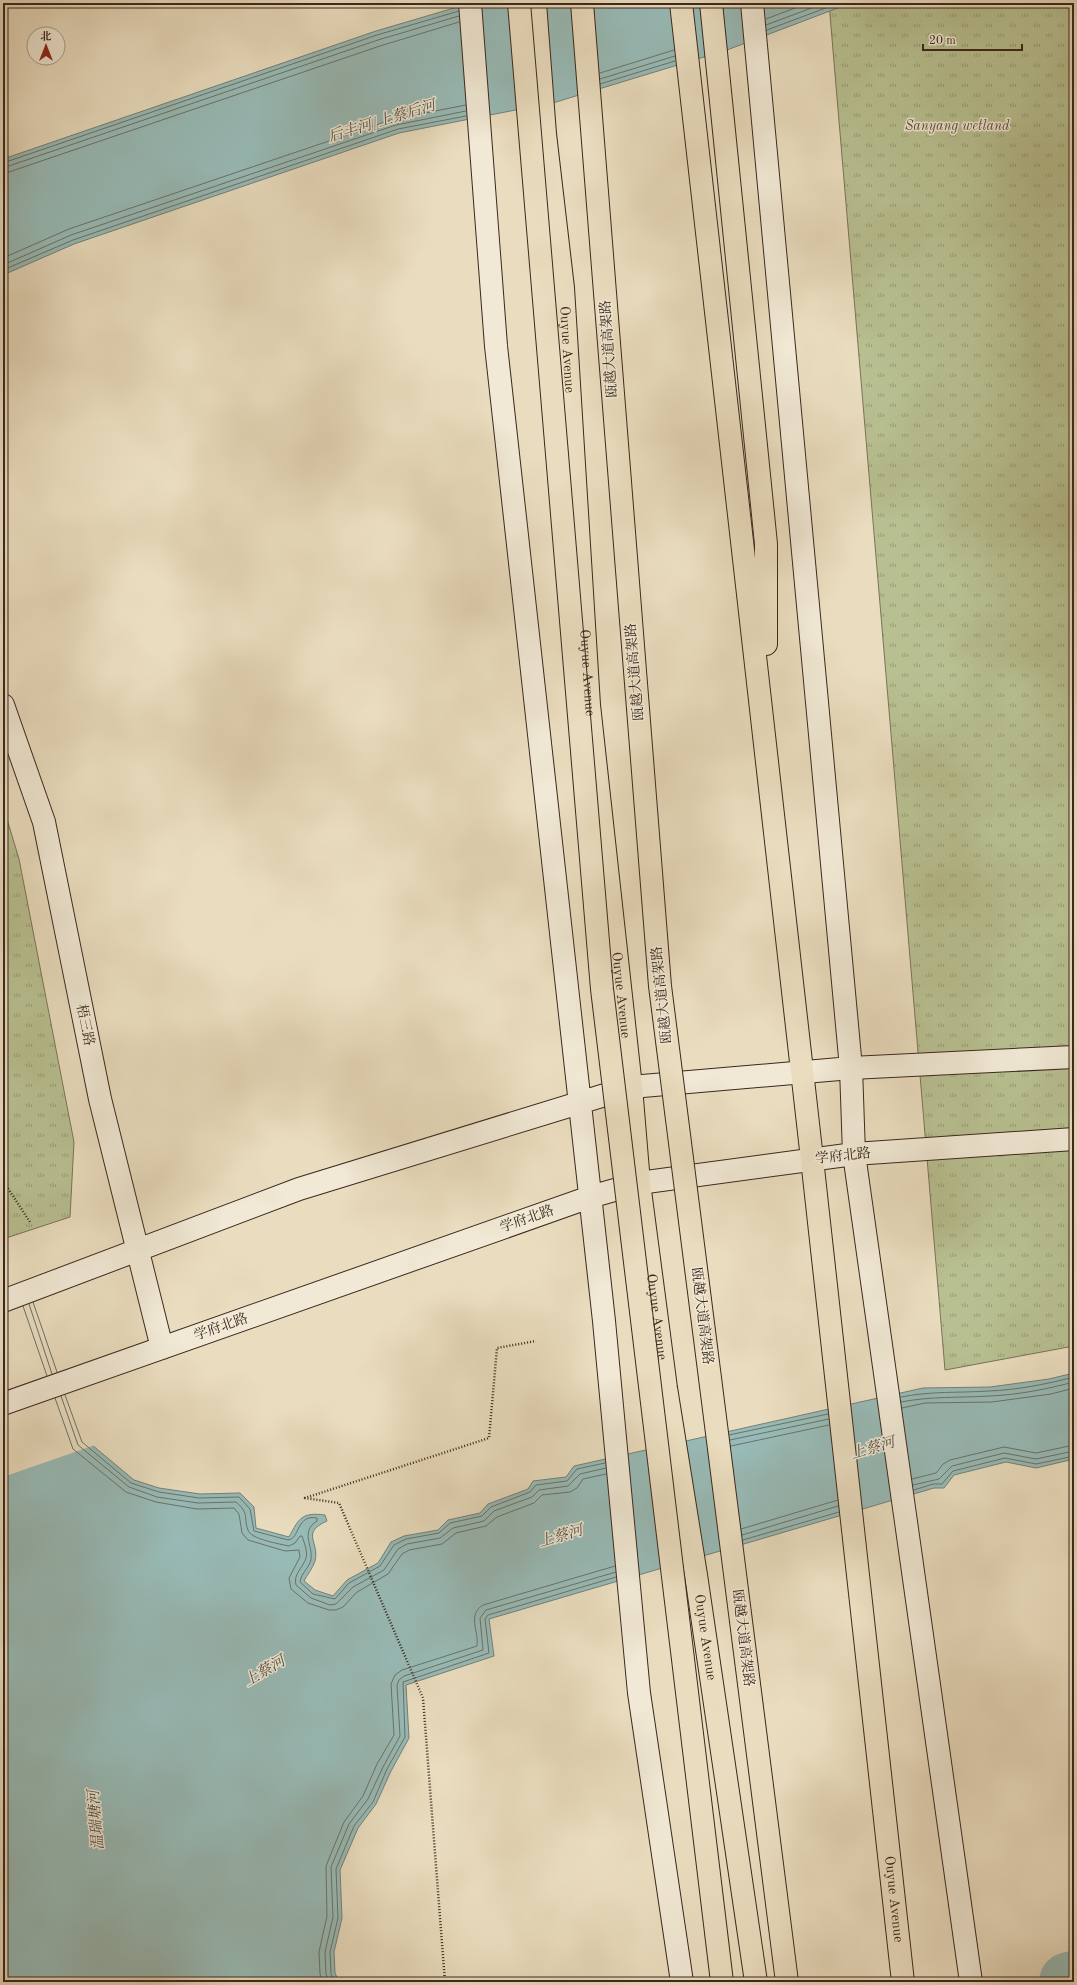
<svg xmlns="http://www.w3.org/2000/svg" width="1077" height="1985" font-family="'Old Standard TT','Noto Serif SC',serif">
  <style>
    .grass { fill: url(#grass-tufts); stroke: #7a7458 }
    .water { fill: #98bbb7; stroke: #73807a }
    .pier { fill: #eaddbf }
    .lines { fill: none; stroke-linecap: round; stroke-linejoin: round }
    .shore { stroke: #6a726a; stroke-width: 1 }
    .river { stroke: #98bbb7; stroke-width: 60 }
    .secondary-casing { stroke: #3b281e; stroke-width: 24 }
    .highway-casing { stroke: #3b281e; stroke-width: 24 }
    .path { stroke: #3b281e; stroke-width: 2.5; stroke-dasharray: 1 2; stroke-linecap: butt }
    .secondary { stroke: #f1e9d5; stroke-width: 22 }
    .highway { stroke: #eaddbf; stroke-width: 22 }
    .highway-bridge-casing { stroke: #3b281e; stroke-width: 24; stroke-linecap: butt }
    .highway-bridge { stroke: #eaddbf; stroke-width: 22 }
    .labels { text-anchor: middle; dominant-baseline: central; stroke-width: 3; stroke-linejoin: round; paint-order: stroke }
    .park-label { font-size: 14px; font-style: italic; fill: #5a4e3b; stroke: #f1e9d5 }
    .street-label { font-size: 14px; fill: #3b281e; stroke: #f1e9d5 }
    .water-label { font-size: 15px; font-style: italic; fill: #524d44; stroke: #f1e9d5 }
  </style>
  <defs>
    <pattern id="grass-tufts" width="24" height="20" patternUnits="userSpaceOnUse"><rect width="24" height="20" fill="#b8c091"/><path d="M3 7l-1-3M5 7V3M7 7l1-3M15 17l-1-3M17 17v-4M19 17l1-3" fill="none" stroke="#979c76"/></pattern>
  </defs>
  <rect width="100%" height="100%" fill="#eaddbf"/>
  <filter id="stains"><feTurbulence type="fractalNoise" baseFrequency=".005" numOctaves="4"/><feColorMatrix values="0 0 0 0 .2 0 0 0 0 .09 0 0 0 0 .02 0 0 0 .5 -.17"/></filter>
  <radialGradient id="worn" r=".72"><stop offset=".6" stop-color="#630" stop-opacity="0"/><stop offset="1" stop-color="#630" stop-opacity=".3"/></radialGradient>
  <!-- grass -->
  <path class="grass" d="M829,3H1074V1346L945,1370Z
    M3,806L19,859L74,1142L70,1217L3,1239Z"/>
  <!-- water -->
  <path class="water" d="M471,3H851L727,50L556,102L399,133L74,244L3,275V159L376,31Z
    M3,1265L86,1440L134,1480L159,1488L200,1494L240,1493L254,1507L256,1528L289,1537C299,1518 302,1512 325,1515L327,1521C300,1533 320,1542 315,1561C313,1568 307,1575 304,1581L315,1590L333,1596L347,1580L378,1563L391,1542L404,1536L438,1530L448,1520L480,1513L488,1504L528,1489L533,1481L566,1477L574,1466L923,1388L990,1387L1049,1379L1074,1373V1459L1036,1468L1006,1462L954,1475L944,1488H934L489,1619L494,1656L406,1685L409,1738L391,1771L376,1804L358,1828L340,1870L342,1918L334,1952L335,1973L339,1982H3Z"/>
  <!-- pier -->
  <path class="pier" d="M3,1263L12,1264L34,1286L87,1439L95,1445L3,1477Z"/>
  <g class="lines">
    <!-- shore -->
    <path class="shore" d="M766,19L808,3
      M766,25L825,3
      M767,30L839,3
      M600,73L674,50
      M600,79L675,56
      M600,84L675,61
      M3,163L377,35L459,11
      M3,168L378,40L459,16
      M3,174L380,46L459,22
      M3,258L69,229L394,119L466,105
      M3,265L71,235L396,125L466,111
      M3,270L73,240L398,129L466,116
      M33,1302L57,1372
      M29,1304L52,1374
      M23,1306L47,1376
      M65,1395L82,1442L131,1483L159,1492L199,1498L239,1497L250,1509L254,1531L288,1540C300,1539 296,1514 317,1518V1521C300,1532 313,1545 311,1559C310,1567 301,1573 300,1582L313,1594L335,1599L349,1583L380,1566L394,1545L406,1539L439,1533L450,1523L482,1516L491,1507L530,1492L536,1485L567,1481L577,1469L605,1463
      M61,1396L78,1445L129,1487L157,1497L198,1503L236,1502C250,1514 243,1517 248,1530C250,1539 280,1544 289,1546L295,1543L300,1536H302C304,1542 308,1552 306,1558C303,1568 293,1574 296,1585L311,1598L330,1605L336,1604L353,1587L384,1570L398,1549L407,1544L440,1538L453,1528L484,1521L494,1511L532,1497L539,1490L568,1486L580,1474L606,1468
      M901,1397C931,1391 958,1393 989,1391C1017,1390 1047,1384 1074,1377
      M55,1398L73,1449L126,1492L156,1502L197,1509L234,1508L239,1514L242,1533L248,1540L285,1551L299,1550L300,1557L289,1578L291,1589L308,1603L329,1610H336L343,1607L357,1592L388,1574L402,1554L409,1550L442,1544L456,1533L486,1526L497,1517L534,1503L542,1495L570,1492L577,1488L583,1479L606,1474
      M901,1402C932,1396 959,1398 989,1396C1018,1395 1047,1389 1074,1382
      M902,1408L925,1403L992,1402L1051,1394L1074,1388
      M729,1435L828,1414
      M730,1440L829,1419
      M731,1446L829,1425
      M912,1479L936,1473L943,1464L950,1460L1004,1447L1036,1453L1074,1445
      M913,1485L939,1479L952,1466L1004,1453L1036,1459L1074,1451
      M914,1490L933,1484H942L953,1471L1005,1458L1036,1464L1074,1456
      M741,1529L838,1500
      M742,1535L838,1506
      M743,1540L839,1512
      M322,1982L320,1974L319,1952L327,1916L326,1866L344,1822L363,1796L377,1764L394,1735L391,1684L395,1675L402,1670L477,1646C479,1631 467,1615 483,1605L615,1566
      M329,1982L326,1974L325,1952L333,1917L331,1867L349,1824L368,1799L383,1767L400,1736L397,1685L399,1680L404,1676L483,1650L480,1618L486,1610L616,1572
      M335,1982L331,1974L330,1952L338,1918L336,1869L354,1826L373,1802L387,1769L405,1737L403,1682L489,1653L485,1619L488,1615L616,1577"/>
    <!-- river -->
    <path class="river" d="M1069,1982L1074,1981"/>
    <!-- secondary casing -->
    <g class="secondary-casing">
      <path id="secondary" d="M470,3L496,346L604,1321L639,1693L682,1982
        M752,3L851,1068L854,1154L971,1982
        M3,705L44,822L100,1099L162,1348
        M3,1301L299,1189L631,1087L851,1068L1074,1057
        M3,1404L590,1197L639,1183L854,1154L1074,1139"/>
    </g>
    <!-- highway casing -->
    <g class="highway-casing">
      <g id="highway">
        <path id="s1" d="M535,3L545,134L563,288L589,705L631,1087L639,1183L666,1388L696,1575L756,1982"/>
        <path id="s2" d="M681,3L812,1159L903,1982"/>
        <path d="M711,3L766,544V644"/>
      </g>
    </g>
    <!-- path -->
    <path class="path" d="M3,1181L30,1222
      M445,1982L423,1698L339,1503L305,1498L489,1438L497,1348L536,1341"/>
    <!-- secondary -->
    <use href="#secondary" class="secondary"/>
    <!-- highway -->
    <use href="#highway" class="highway"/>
    <!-- highway-bridge casing -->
    <g class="highway-bridge-casing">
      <path id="highway-bridge" d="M519,3L602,989L722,1982
        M582,3L660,986L787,1982"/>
    </g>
    <!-- highway-bridge -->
    <use href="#highway-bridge" class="highway-bridge"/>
  </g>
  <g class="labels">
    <!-- park labels -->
    <g class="park-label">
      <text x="957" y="126">Sanyang wetland</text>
    </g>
    <!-- street labels -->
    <g class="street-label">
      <text transform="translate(609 349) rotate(-94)">瓯越大道高架路</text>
      <text stroke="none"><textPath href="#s1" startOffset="348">Ouyue Avenue</textPath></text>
      <text transform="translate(635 672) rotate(-95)">瓯越大道高架路</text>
      <text stroke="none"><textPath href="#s1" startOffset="672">Ouyue Avenue</textPath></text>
      <text stroke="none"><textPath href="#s1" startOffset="996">Ouyue Avenue</textPath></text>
      <text transform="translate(662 995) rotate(-96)">瓯越大道高架路</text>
      <text transform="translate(85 1025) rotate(79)">梧三路</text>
      <text transform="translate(843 1156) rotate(-6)">学府北路</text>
      <text transform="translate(527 1219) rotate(-19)">学府北路</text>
      <text transform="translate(702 1316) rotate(83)">瓯越大道高架路</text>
      <text stroke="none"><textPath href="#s1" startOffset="1320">Ouyue Avenue</textPath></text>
      <text transform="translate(221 1327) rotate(-19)">学府北路</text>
      <text stroke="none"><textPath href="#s1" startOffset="1644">Ouyue Avenue</textPath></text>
      <text transform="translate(743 1638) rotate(83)">瓯越大道高架路</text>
      <text stroke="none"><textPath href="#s2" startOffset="1908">Ouyue Avenue</textPath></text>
    </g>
    <!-- water labels -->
    <g class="water-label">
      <text transform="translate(382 122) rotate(-17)">后丰河/上蔡后河</text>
      <text transform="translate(873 1449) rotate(-16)">上蔡河</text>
      <text transform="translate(561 1537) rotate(-16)">上蔡河</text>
      <text transform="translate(265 1672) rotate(-31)">上蔡河</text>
      <text transform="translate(97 1820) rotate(-95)">温瑞塘河</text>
    </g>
  </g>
  <!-- margin -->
  <rect width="1077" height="1985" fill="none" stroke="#eaddbf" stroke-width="16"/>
  <rect x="4" y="4" width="1069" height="1977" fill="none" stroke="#3b281e" stroke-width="2"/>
  <rect x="8" y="8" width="1061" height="1969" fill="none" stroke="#3b281e"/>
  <!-- north arrow -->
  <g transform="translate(46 46)"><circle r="19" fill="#f1e9d5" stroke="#a89c8c"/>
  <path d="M0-3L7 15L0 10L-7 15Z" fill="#8f2418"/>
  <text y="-6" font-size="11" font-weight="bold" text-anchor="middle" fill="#3b281e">北</text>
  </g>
  <!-- scale -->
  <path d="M923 44v6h99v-6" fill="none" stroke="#3b281e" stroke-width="2"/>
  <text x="929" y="44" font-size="12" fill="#3b281e" stroke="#f1e9d5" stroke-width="3" paint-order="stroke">20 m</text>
  <rect width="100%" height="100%" filter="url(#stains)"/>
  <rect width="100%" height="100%" fill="url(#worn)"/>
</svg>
